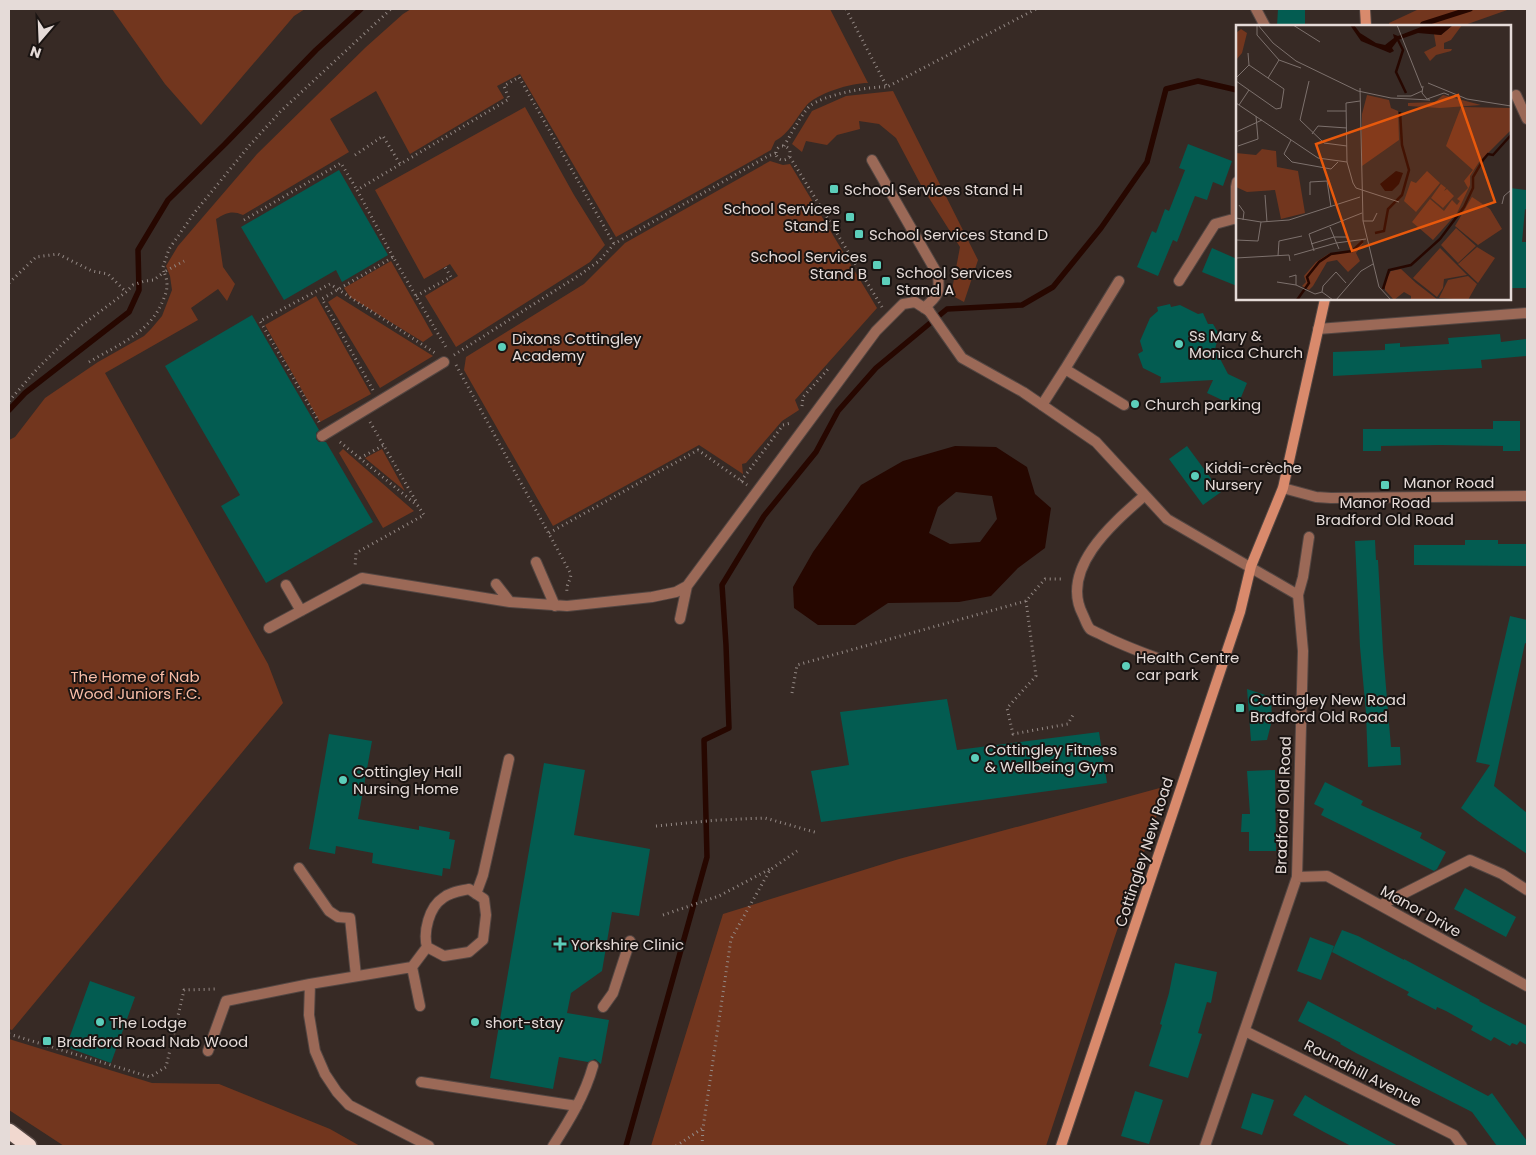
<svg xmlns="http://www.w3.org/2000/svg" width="1536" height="1155" font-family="Poppins,sans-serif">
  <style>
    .green { fill: #72361e }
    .water { fill: #260700; fill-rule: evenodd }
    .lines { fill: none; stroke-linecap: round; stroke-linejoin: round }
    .stream { stroke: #260700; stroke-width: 5.5 }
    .building { fill: #035c51 }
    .lane-casing { stroke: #534642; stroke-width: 12 }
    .street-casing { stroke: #534642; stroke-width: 12 }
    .secondary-casing { stroke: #534642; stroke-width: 12 }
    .highway-casing { stroke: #534642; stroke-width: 18 }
    .path { stroke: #948985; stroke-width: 3; stroke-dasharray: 1 4; stroke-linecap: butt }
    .lane { stroke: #9b6957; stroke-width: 10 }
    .street { stroke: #9b6957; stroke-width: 10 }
    .secondary { stroke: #d98a6c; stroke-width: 10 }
    .highway { stroke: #f1d8cf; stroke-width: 15 }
    .poi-dot { fill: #5cceba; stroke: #1a1412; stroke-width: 2 }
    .labels { text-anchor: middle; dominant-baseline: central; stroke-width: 4; stroke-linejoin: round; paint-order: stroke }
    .poi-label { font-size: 15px; fill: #e5dbd8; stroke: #1a1412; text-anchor: start }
    .street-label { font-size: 15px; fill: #e5dbd8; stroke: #1a1412 }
    .park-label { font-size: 15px; fill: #f8bda7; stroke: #1a1412 }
    .inset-river { fill: none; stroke: #260700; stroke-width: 2.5 }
    .inset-road { fill: none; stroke: #7d716d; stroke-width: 1 }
    .view { fill: #e8590c; fill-opacity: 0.15; stroke: #e8590c; stroke-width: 2.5 }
    .inset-edge { fill: none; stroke: #e5dbd8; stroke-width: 2.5 }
  </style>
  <rect width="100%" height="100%" fill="#372a25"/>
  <!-- green -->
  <path class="green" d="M112,9H305L294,16L201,125L165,84Z
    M411,9H830L868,83C851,83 817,93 806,106C796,118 789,134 775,141L771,150L616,237L520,74L497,86L504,98L410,154L376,91L330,119L349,152L243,215C232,210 226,213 216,219L223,267L235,284L227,301L218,289L191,308L198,320L105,373L268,664L283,703L12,1030L9,1029V440L15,437L45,398L98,362L144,336L151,329L162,316L172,290L170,276L166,266L178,246L257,154L366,47L403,14Z
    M1419,9H1510L1462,26H1389V23Z
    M893,91L978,260L964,302L951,295L960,247L922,187L896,138L879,124L859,121L860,129L837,135L827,145L806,141L802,152L792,144L812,111L846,96Z
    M525,107L574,195L605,245L590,262L456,347L425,296L458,276L450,264L424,279L375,190Z
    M770,161L783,165L790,164L877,308L795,400L799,410L782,421L746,463L742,464L743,474L699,445L553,526L464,370L466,357L584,284L625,243Z
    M391,261L433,335L423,342L350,297L344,288Z
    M316,296L371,394L320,422L265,325Z
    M337,296L433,356L380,388L328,302Z
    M343,449L414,511L383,528L339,453Z
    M382,449L405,491L365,458Z
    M1167,786L1114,939L1046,1146H651L723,914L899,859Z
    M9,1039L152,1083L219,1084L330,1129L360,1146H64L9,1110Z"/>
  <!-- water -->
  <path class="water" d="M955,446L996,447L1027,467L1035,494L1051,508L1045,548L1018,568L991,596L959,602L888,603L855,625H818L794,608L793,587L813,552L861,485L903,461ZM956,492L992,496L997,519L980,542L950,544L929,533L938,507Z"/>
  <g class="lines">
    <!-- stream -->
    <path class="stream" d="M1422,26L1423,24L1470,9
      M9,410L25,393L129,312L139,290L138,250L168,200L225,144L316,50L361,9
      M626,1146L707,857L704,740L729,728L726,645L722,585L764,516L816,452L838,411L876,368L947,309L1022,305L1053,287L1101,228L1147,162L1166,89L1198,81L1237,90"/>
  </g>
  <!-- building -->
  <path class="building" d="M1278,9H1305V26H1277Z
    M1188,144L1232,161L1223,186L1213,182L1207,200L1195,196L1177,242L1173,240L1158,276L1137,267L1152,231L1156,233L1165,209L1169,211L1185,170L1179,168Z
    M339,170L388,255L342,282L336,270L284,300L241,227Z
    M1510,188L1527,190V210L1525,209L1522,242H1527V288H1510Z
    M1212,248L1237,259V286L1202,272Z
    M1170,304L1171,307L1180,305L1198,314L1203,313L1208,324H1213L1219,334L1215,349L1228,374L1247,383L1237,407L1207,393L1213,380L1160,383L1161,377L1143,368L1138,354L1143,351L1140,341L1150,318L1158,311L1157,307Z
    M252,315L319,430L316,433V439L319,442H326L373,522L266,583L221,506L240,495L165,366Z
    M1500,334L1501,342L1527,339V356L1481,360L1482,368L1333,376V352L1385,350V344L1400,343V347L1449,344L1448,338Z
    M1493,421H1520V451H1503V446L1440,445L1381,446V451H1363V429H1493Z
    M1187,446L1221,492L1203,505L1169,459Z
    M1375,540L1376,560H1378L1383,651L1391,747H1400L1401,765L1368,767L1366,713L1360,647L1355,541Z
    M1465,540H1498V544H1527V566L1414,565V545H1465Z
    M1510,616L1527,620V644L1525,643L1494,786L1527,813V854L1478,821L1461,808L1490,765L1476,762Z
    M1247,689L1271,697L1272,720L1267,740L1251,741Z
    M947,699L957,750L1099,732L1107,783L821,822L811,771L849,765L840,712Z
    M329,734L372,741L358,819L419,830V826L450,832L449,839L455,840L450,869L443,868L442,876L372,863L373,853L336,846L335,854L309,849Z
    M544,763L585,770L574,835L650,849L639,916L612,912L602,971L571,993L567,1013L609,1020L601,1064L595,1059L588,1062L559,1057L553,1089L490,1078Z
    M1275,770L1276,851H1249V832H1241L1242,814H1250L1247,771Z
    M1325,782L1363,801L1361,805L1422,833L1420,838L1446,852L1437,869L1434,871L1321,815L1324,809L1314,804Z
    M1465,888L1516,917L1506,937L1454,909Z
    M1342,930L1358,936L1404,960V959L1480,1000L1479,1001L1527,1026V1045L1520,1041L1517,1045L1512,1043L1510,1046L1494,1037L1491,1041L1471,1030L1473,1026L1446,1011L1437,1007L1436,1010L1407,995L1409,992L1332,952Z
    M1310,937L1334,946L1321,980L1297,971Z
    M1175,963L1217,972L1211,1003L1207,1002L1198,1033L1202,1034L1188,1078L1149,1066L1162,1025L1160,1024L1169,993Z
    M90,981L135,997L111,1063L66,1047Z
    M1308,1001L1488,1096L1492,1093L1527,1141V1146H1497L1472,1112L1356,1053L1340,1044L1341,1043L1298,1021Z
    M1135,1091L1163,1100L1149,1144L1121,1136Z
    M1252,1093L1274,1100L1262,1135L1241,1128Z
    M1305,1095L1320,1104L1398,1146H1351L1324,1132L1293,1115Z"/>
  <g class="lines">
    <!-- lane casing -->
    <g class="lane-casing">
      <path id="lane" d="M1256,9L1265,26
        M872,160L938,275C940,293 938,296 924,308
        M1236,219V187L1237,182
        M1065,369L1119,281
        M1042,405L1065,369L1124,405
        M1144,496C1113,523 1059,569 1083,615C1085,619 1087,626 1090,629C1093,631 1098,633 1100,634C1119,644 1138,651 1157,658
        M536,562L555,606
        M496,584L510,602L567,606L652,597L676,592L687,586L876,331L903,304L915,302L929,311
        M286,585L301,611
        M1298,595L1303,577L1309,537
        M680,619L687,586
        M269,628L362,578L510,602
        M299,868L329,911L338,917L350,918L356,976
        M469,889L484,899L486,915L483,940L469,952L444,956L427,947C423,932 429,907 443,898C450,892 460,891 469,889Z
        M476,894L483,875L509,759
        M427,947L412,967L310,984L309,1015L315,1051L325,1074L337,1092L349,1105L429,1146
        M412,967L420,1006
        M603,1007L613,993L630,941
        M208,1051L226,1001L310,984
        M421,1082L577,1106
        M553,1146C569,1121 585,1095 593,1066"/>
    </g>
    <!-- street casing -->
    <g class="street-casing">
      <path id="street" d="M1516,95L1527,119
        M1179,281L1215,224L1237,218
        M929,311L962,358L1023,392L1096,442L1167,519L1298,595L1303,651L1297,877L1205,1146
        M1318,329L1527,313
        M322,436L444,362
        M1283,488L1316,497L1331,498L1527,496
        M1297,877L1327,876L1527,986
        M1381,905L1470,860L1502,874L1527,890
        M1245,1031L1454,1135L1462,1146"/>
    </g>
    <!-- secondary casing -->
    <g class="secondary-casing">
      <path id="secondary" d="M1365,9L1366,26
        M1061,1146L1240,612L1251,566L1283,488L1325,299"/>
    </g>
    <!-- highway casing -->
    <g class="highway-casing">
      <path id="highway" d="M9,1131L29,1146"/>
    </g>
    <!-- path -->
    <path class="path" d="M846,9L887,87L1036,9
      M776 153a7 7 0 1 1 14 0a7 7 0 1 1-14 0Z
      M784,146C790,136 802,113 810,106C823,95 870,86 887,87
      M355,155L383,136L400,164
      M790,157L882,307
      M244,220L341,163L357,190
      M393,257L357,190L509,99L504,86L519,77L614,244
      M9,283L36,257L58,254L92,271L108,274L126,292
      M416,296L451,277L445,267
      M454,355L581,274L599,261L614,244L768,156L776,153
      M89,362C119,344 151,333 164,298C168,289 168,281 164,272L184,261
      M456,365L571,574C570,583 566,583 567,593
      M373,390L322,299L393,257L447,349
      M9,401L38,368L81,326L126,292L133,285L145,281L154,280L164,272L163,267L169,249L195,212L249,146L281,111L391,9
      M802,406L803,397L829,368
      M319,422L260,321L330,284L435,353
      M370,422L417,503
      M340,442L418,506L424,515L356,553L355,567
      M360,458L384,445
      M741,481L783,425L791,423
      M549,533L698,450L747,485
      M1026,601L1036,676L1007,708L1013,734L1068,724L1074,713
      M792,693L797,665L1026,601L1045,579H1064
      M656,826L718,820L765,818L818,833
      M663,915L719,896L770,869
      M9,1034L150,1077L166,1067L184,990L217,989
      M676,1146L703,1128L731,939L770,870L797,851
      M702,1146L703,1128"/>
    <!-- lane -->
    <use href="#lane" class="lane"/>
    <!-- street -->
    <use href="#street" class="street"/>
    <!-- secondary -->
    <use href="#secondary" class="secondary"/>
    <!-- highway -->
    <use href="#highway" class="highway"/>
  </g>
  <!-- markers -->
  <g class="poi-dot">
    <rect x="829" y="184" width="10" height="10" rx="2.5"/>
    <rect x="845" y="212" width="10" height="10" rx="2.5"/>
    <rect x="854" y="229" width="10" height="10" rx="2.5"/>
    <rect x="872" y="260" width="10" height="10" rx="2.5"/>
    <rect x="881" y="276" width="10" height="10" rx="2.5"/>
    <circle cx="1179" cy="344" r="5"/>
    <circle cx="502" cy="347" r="5"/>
    <circle cx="1135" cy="404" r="5"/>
    <circle cx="1195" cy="476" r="5"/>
    <rect x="1380" y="480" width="10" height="10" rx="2.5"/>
    <circle cx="1126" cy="666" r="5"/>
    <rect x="1235" y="703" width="10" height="10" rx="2.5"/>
    <circle cx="975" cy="758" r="5"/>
    <circle cx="343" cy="780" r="5"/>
    <path d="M557.5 936.5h5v5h5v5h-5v5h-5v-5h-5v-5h5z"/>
    <circle cx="100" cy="1022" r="5"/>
    <circle cx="475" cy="1022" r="5"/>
    <rect x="42" y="1036" width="10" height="10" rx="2.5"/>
  </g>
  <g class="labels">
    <!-- poi labels -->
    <g class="poi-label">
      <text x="844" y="189">School Services Stand H</text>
      <text x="840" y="208" text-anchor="end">School Services<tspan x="840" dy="17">Stand E</tspan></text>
      <text x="869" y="234">School Services Stand D</text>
      <text x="867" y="256" text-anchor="end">School Services<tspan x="867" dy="17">Stand B</tspan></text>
      <text x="896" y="272">School Services<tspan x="896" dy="17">Stand A</tspan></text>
      <text x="1189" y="335">Ss Mary &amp;<tspan x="1189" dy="17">Monica Church</tspan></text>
      <text x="512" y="338">Dixons Cottingley<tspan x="512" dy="17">Academy</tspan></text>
      <text x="1145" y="404">Church parking</text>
      <text x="1205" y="467">Kiddi-crèche<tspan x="1205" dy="17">Nursery</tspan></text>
      <text x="1385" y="502" text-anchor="middle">Manor Road<tspan x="1385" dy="17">Bradford Old Road</tspan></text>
      <text x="1136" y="657">Health Centre<tspan x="1136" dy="17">car park</tspan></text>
      <text x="1250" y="699">Cottingley New Road<tspan x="1250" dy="17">Bradford Old Road</tspan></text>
      <text x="985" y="749">Cottingley Fitness<tspan x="985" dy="17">&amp; Wellbeing Gym</tspan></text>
      <text x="353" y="771">Cottingley Hall<tspan x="353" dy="17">Nursing Home</tspan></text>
      <text x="571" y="944">Yorkshire Clinic</text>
      <text x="110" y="1022">The Lodge</text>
      <text x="485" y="1022">short-stay</text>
      <text x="57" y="1041">Bradford Road Nab Wood</text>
    </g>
    <!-- street labels -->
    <g class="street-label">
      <text x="1449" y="482">Manor Road</text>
      <text transform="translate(1283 805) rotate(-88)">Bradford Old Road</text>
      <text transform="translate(1144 852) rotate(-72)">Cottingley New Road</text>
      <text transform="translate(1421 911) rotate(29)">Manor Drive</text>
      <text transform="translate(1363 1073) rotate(27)">Roundhill Avenue</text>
    </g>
    <!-- park labels -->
    <g class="park-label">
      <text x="135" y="676">The Home of Nab<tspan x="135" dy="17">Wood Juniors F.C.</tspan></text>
    </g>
  </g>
  <!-- overview -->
  <g transform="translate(1236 25)">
    <rect width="275" height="275" fill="#372a25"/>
    <path d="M217,0H226L215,15L208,18V24H216L215,26L200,30L194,36L188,27L200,21L198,9L205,10ZM5,4L11,8L6,28L0,35V8ZM131,70L153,75L155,83L162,86L163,115L126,141V89ZM207,70L245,80L204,83L172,81V78L199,77ZM225,82L275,83V105L243,137L234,151V160L221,188L197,215L176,197L194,174L208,186L216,175L221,180L224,176L221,174L232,163L228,156L237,145L210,121ZM26,124L40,126L41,142L62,146L69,188L45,194L39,165L11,167L0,162V128L20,130ZM191,146L204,158L180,187L168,176L175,156L180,158ZM205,159L210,163L208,166L211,164L218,171L207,183L195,173ZM236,172L254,184L266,204L242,220L219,201ZM220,203L240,221L222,238L205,220ZM128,217L120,228L124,236L112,247L101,235L91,237L77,261L73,265L66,261L70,257L68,251L80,237L94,228H110ZM241,222L259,233L242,258L222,239ZM204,223L231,250L208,254L207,263L201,272L177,253ZM165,244L180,258L202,275H175V271L168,267L158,275L149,265V256L155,246ZM232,251L241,259L232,275L203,273L212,255Z" fill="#72361e"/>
    <path d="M114,0H118L124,8L140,18L149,20L158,13L157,9L162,11L185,2L217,0L205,10L182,8L162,15L156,23L158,26L154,28L125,16ZM160,146L167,148L163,159L156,166H149L144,159Z" fill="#260700"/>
    <path class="inset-river" d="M162,15L167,25L160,47L170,68M139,208L148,206L152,184L166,170L173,145L166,120L164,87M147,264L153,245L175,240L204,214L228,182L237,163V152L247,135L252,129L257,130L275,110M61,275L73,258L71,252L83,237L95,229L116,226L127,216"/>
    <path class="inset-road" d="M21,0V10L43,35L65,43M22,0L37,18L60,36L122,66L155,73L194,75M57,0L84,17M161,0L186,63M0,53L13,40L12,28M32,53L43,35M0,56L40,84L45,83L48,64L13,40M73,56L64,95L88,118L111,121M192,58L231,74L275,81M187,61L186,68L191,74L208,68L213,70M124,63L127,196L143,262L155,275M161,71H175L186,66M124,76L110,78L111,137L117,158L120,163L163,177M0,78L82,133L111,137M3,80L13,65M91,86H110M0,107L26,95M76,109L82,101L111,103M55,115L48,129L56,137L95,144L102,137M2,121L22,114L20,91M29,170L31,197M74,170V157L91,156L95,182M266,179L268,171L275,165M3,180L8,187L7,195M0,193L25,197L53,195L124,172M127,196H137L141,188M94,202L103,224M0,215L22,216L25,197M75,219L98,212H112M78,226L73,209L126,188M58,230L100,218L130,214M42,231L43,216L66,211M0,233L53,230L54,236M53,252L60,250V260M41,257L60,260L79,269L86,267L97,275M86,267L87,261L100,247L110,258M100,275L125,246L137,239"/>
    <path class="view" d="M222,70L259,177L116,226L80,119Z"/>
    <rect width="275" height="275" class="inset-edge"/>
  </g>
  <!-- border -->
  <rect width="1536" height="1155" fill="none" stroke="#e5dbd8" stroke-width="20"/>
  <!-- north arrow -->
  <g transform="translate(40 40) rotate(199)" stroke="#1a1412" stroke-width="4" paint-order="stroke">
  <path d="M0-4L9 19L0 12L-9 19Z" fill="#e5dbd8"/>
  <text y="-8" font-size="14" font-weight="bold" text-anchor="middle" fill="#e5dbd8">N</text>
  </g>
</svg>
